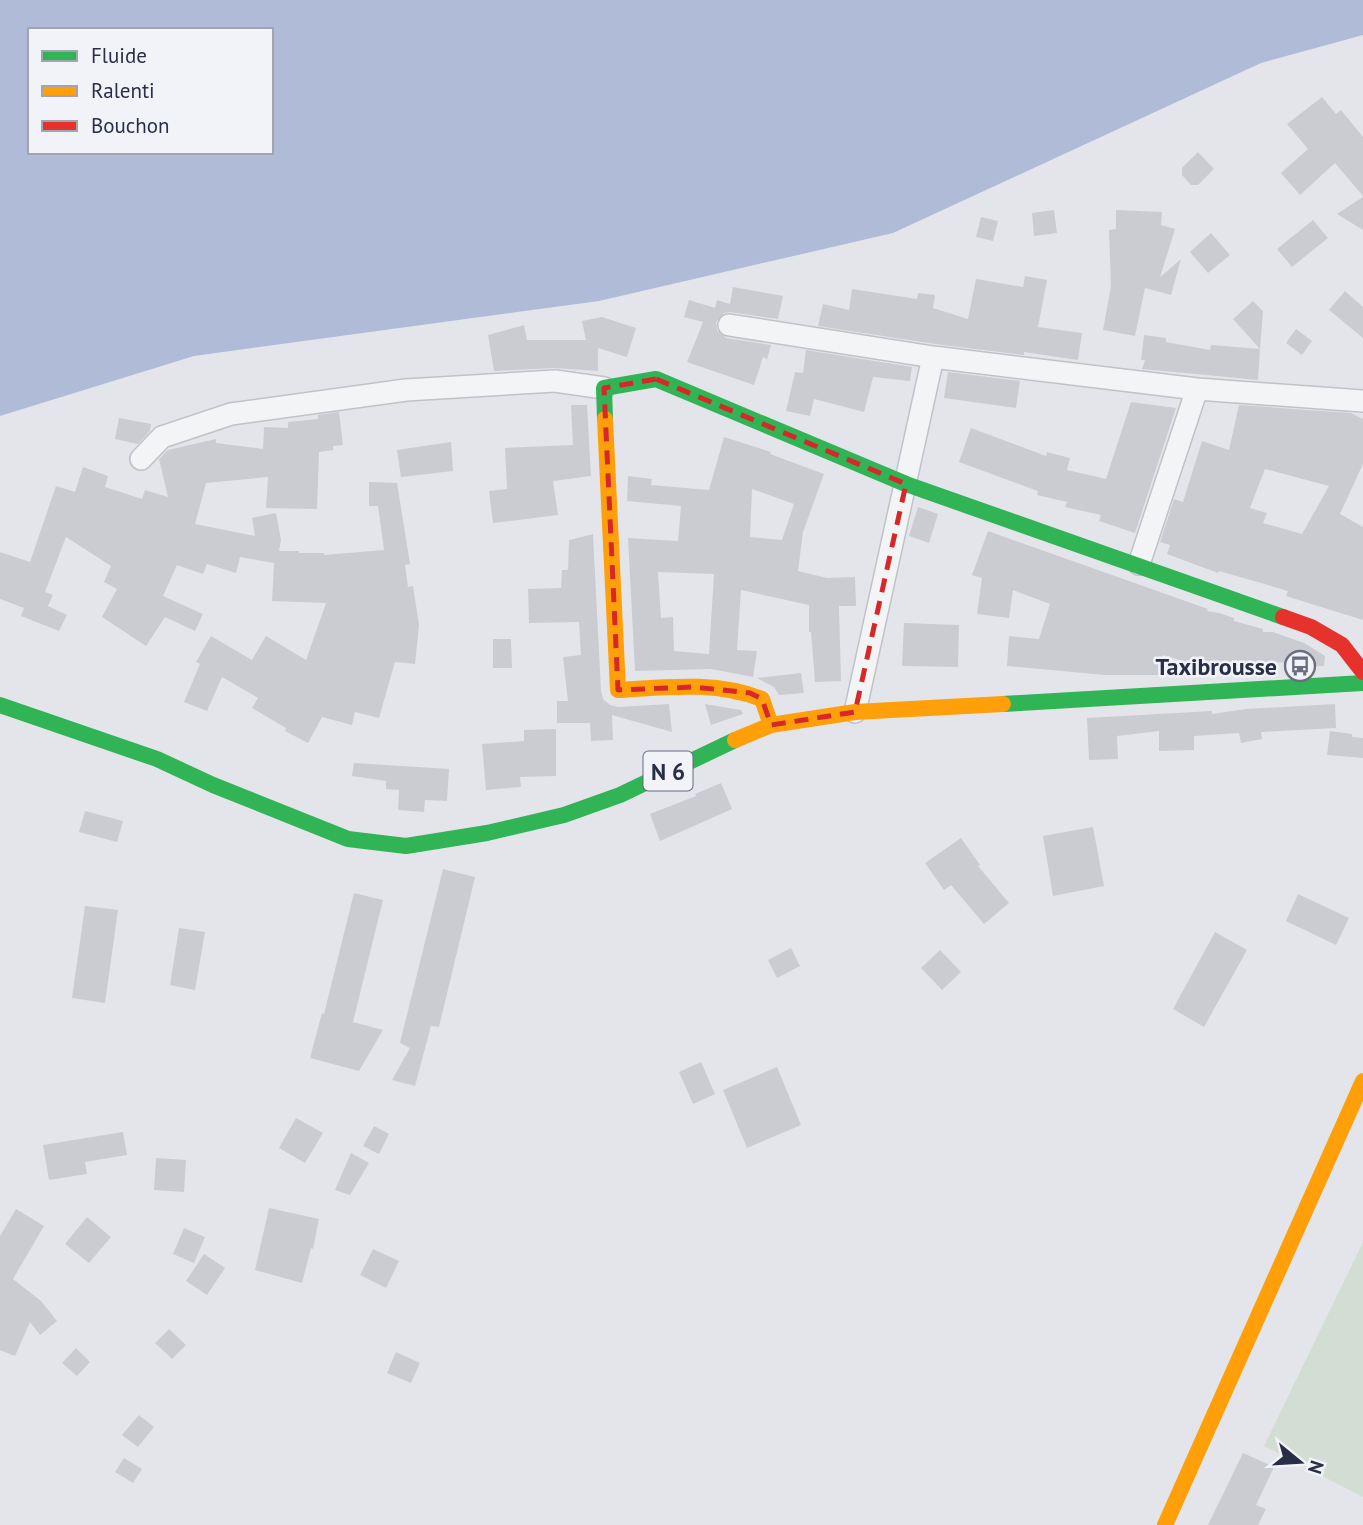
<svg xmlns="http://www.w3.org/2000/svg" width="1363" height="1525" font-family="'PT Sans',sans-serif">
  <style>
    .green { fill: #d2ddd4 }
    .water { fill: #b0bcd7; fill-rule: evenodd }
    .building { fill: #cbccd2; fill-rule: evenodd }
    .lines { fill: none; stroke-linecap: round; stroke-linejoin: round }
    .street-casing { stroke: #c1c2c8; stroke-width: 24 }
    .street { stroke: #f3f4f6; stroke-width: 21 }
    .fast { stroke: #30b455; stroke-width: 16 }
    .slow { stroke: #ff9f0a; stroke-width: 16 }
    .jam { stroke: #e5322d; stroke-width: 16 }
    .marked { fill: none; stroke: #d62828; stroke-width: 5; stroke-dasharray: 14 9; stroke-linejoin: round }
    .labels { text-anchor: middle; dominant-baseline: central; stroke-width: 5; stroke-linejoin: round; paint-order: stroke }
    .shield { fill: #f2f3f9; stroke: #65697c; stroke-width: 2 }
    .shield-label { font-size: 23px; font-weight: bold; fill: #282e46 }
    .poi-label { font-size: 24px; font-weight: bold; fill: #282e46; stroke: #f2f3f9; text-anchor: end }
  </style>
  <rect width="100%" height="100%" fill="#e4e5ea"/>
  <!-- green -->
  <path class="green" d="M1363,1242V1497L1264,1446Z"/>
  <!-- water -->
  <path class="water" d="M0,0H1363V35L1261,63L893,233L599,301L194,356L0,416ZM30,30H271V152H30Z"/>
  <!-- building -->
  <path class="building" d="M1322,97L1336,114L1341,110L1363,137V196L1335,163L1300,195L1281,173L1308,149L1287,124Z
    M1198,152L1214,169L1198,185H1191L1182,175V168Z
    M1363,197V230L1337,214Z
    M1054,210L1057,233L1034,236L1032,213Z
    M1116,210L1162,212L1161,225L1175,229L1160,277L1181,259L1171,295L1145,288L1135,336L1103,330L1111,286L1109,230L1116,229Z
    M981,217L998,221L993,241L976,237Z
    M1313,220L1328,238L1292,267L1277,249Z
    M1211,233L1230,255L1208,273L1190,252Z
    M1025,276L1047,280L1038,327L1082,333L1078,360L1024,352V355L935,344L818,326L823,304L849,310L852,289L917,299L918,293L935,295L933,308L968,319L976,279L1023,287Z
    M733,287L783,296L778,319L730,312L724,313L716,322L717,330L726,338L771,345L767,359L763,357L754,385L687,362L703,322L684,317L689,300L715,308L717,300L730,304Z
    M1345,291L1363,307V338L1329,310Z
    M1253,301L1263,311L1260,349L1233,319Z
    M602,317L636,328L627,357L598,348V371L554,368L494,371L488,335L524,325L527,340H586L582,321Z
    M1296,329L1312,341L1302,355L1286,343Z
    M1144,335L1166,338V342L1210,350L1211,345L1260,349L1258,380L1142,369L1145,360H1141Z
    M806,350L912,367L910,381L873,377L864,412L814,399L810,416L786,411L795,372L803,373Z
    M948,372L1020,381L1016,408L944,398Z
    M1131,402L1176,408L1135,533L1099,521L1101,515L1065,507L1067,502L1037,495L1038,491L959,462L971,428L1046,456L1047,452L1070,458L1067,470L1106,479Z
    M571,405H587L591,476L553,481L558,515L493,523L489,491L507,489L505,448L573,445Z
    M1239,405L1351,413L1363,419V464L1340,514L1363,527V620L1286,596L1288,591L1219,571L1218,573L1167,554L1170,545L1160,542L1174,499L1183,502L1202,441L1229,450ZM1265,469L1329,486L1302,534L1263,523L1267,513L1250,508Z
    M339,412L343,445L333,446V450L319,452L317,509L266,508L268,477L206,483L195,524L255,536L252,518L276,513L281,540L279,551H299V553H324V555L384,550L378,506H369V482L397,483L410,564L405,565L408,587L413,586L419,625L415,664L395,662L379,718L355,712L352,725L322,717L308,743L285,731L286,728L252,708L258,698L222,677L207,711L184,702L200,664L196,662L211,636L252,660L266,636L306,660L326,603L272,601L274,563L240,557L236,573L207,564L203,574L177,565L163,596L203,614L195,631L165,617L146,646L102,617L117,589L104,582L111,566L66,537L45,592L53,595L48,606L67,615L59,631L21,616L24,608L0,599V552L30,562L56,486L75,492L83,467L108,476L105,487L142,499L145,490L168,497L159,459L168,450L216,439V443L263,449L264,427L288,428V422L318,419V415Z
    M119,418L151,424L150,431L138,444L115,439Z
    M724,437L771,452L770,454L824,474L803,532L798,571L827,578L855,577L856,606H839L841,681L815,682L811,632H809V605L741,590L737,650L757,651L753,677L711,669L635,671L628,538L678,541L681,506L627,501L628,476L652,479L651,485L709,490ZM752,489L794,504L782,540L750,537ZM658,572L714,574L709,654L674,651L673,617L661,618Z
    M451,442L453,471L401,477L397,450Z
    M918,507L938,514L929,543L909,536Z
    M988,531L1208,609L1207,611L1219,613L1234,618V621L1263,629V632H1273L1304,643L1325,656L1324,666L1306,667V663L1263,662V669L1220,672L1163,655L1162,675H1105L1007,666L1009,636L1039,639L1050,604L1013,590L1009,618L977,614L982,578L972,575Z
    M593,534L601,691L603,699L610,705L618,707L669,704L672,732L612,715L613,740L591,741L590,723H557V701H568L563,657L581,655L579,622L529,623L528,589L561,588L562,570H568L569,540Z
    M904,623L959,625L958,667L902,666Z
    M493,639H511L512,668H493Z
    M801,673L804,693L779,695L774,687L757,678Z
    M705,704L741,710L743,714L711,725Z
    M1335,704L1336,728L1261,732L1262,739L1241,743L1239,733L1194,736V750L1159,751V731L1117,736L1118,759L1089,760L1087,718L1212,711V714L1246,709Z
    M556,729V776L520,777L521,787L486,790L482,744L524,741V730Z
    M1330,731L1352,734V737L1363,738V758L1327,755Z
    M354,763L449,769L447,801L425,800L424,812L398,810L399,790L386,789V781L352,776Z
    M721,783L732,809L660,841L650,814L696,796L695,794Z
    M85,811L123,821L117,842L79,832Z
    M1093,827L1104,886L1053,896L1043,836Z
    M961,838L980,865L978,866L1009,903L984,924L951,885L944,890L925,863Z
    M443,869L475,877L439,1027L431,1026L415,1086L392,1080L410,1048L400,1043Z
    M354,893L383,900L353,1022L383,1030L359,1071L310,1058L322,1013L324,1014Z
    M1298,894L1349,918L1336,945L1286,921Z
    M85,906L118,910L105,1003L72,998Z
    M179,928L205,932L195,990L170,985Z
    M1215,932L1247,950L1204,1027L1173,1009Z
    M791,948L800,966L777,978L768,960Z
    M940,950L961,972L942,990L921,968Z
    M701,1062L715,1094L693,1104L679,1072Z
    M777,1067L801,1125L747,1148L723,1090Z
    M296,1118L323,1133L305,1163L279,1148Z
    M374,1126L389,1134L379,1154L363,1146Z
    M123,1132L127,1155L85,1162L87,1174L49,1180L43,1145Z
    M351,1153L369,1163L350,1195L335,1190Z
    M156,1158L186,1160L184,1192L154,1190Z
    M269,1208L319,1219L313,1249L311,1248L302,1283L255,1270Z
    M16,1209L44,1226L13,1279L41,1301L57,1321L40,1335L30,1322L15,1356L0,1350V1236Z
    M87,1217L111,1237L89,1263L65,1244Z
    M184,1228L205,1237L194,1263L173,1254Z
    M373,1249L399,1261L386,1288L360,1275Z
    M204,1254L225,1268L207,1295L186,1281Z
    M169,1329L186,1345L172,1359L155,1343Z
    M76,1348L90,1362L77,1376L62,1363Z
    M396,1352L420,1363L411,1383L387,1373Z
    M139,1415L154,1427L138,1447L122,1435Z
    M1243,1453L1274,1467L1256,1505L1266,1509L1258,1525H1208Z
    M124,1458L142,1469L133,1483L115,1472Z"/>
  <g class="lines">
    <!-- street casing -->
    <g class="street-casing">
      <path id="street" d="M729,325L933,357L1197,389
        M141,459L162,437L231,414L406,390L555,381L604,388
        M1139,564L1197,389L1363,401
        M855,712L933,357"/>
    </g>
    <!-- street -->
    <use href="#street" class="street"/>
    <!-- fast -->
    <path class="fast" d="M605,419L604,388L656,379L906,484L1283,617
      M1003,704L1363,683
      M0,705L157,759L213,785L348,839L406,846L487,833L564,815L620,795L735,740"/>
    <!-- slow -->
    <path class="slow" d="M605,419L618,690C667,687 716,681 762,699L771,725
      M735,740L771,725L855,712L1003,704
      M1165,1525L1363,1081"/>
    <!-- jam -->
    <path class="jam" d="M1283,617L1311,627L1342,645L1363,672"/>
  </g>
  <!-- marked area -->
  <path class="marked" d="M656,379L906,484L855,712L771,725L762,699L750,693L694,687L618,690L604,388Z"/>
  <!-- icons -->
  <defs>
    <g id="bus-ring" transform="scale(1.575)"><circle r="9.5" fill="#f2f3f9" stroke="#6a6e7f" stroke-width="1.5"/><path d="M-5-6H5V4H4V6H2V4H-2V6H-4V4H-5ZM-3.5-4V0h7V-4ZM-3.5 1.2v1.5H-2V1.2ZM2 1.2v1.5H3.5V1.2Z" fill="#6a6e7f"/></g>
  </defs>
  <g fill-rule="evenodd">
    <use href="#bus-ring" x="1300" y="666"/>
  </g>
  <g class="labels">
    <!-- shield labels -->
    <rect class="shield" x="643.5" y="751.5" width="49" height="39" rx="5"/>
    <g class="shield-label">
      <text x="668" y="771">N 6</text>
    </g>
    <!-- poi labels -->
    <g class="poi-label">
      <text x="1277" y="666">Taxibrousse</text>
    </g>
  </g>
  <!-- legend -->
  <rect x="28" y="28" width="245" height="126" fill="#f2f3f9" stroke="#a1a4b1" stroke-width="2"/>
  <rect x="42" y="51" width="35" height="10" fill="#30b455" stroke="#a1a4b1" stroke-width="2"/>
  <text x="91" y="63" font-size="21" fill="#282e46">Fluide</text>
  <rect x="42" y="86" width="35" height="10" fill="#ff9f0a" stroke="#a1a4b1" stroke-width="2"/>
  <text x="91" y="98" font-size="21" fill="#282e46">Ralenti</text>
  <rect x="42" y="121" width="35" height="10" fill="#e5322d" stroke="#a1a4b1" stroke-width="2"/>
  <text x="91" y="133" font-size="21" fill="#282e46">Bouchon</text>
  <!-- north arrow -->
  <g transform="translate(1300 1462) rotate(108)" stroke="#f2f3f9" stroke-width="5" paint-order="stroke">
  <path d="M0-5L12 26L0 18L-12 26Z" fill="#282e46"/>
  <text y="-10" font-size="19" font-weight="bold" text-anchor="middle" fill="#282e46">N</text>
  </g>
</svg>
